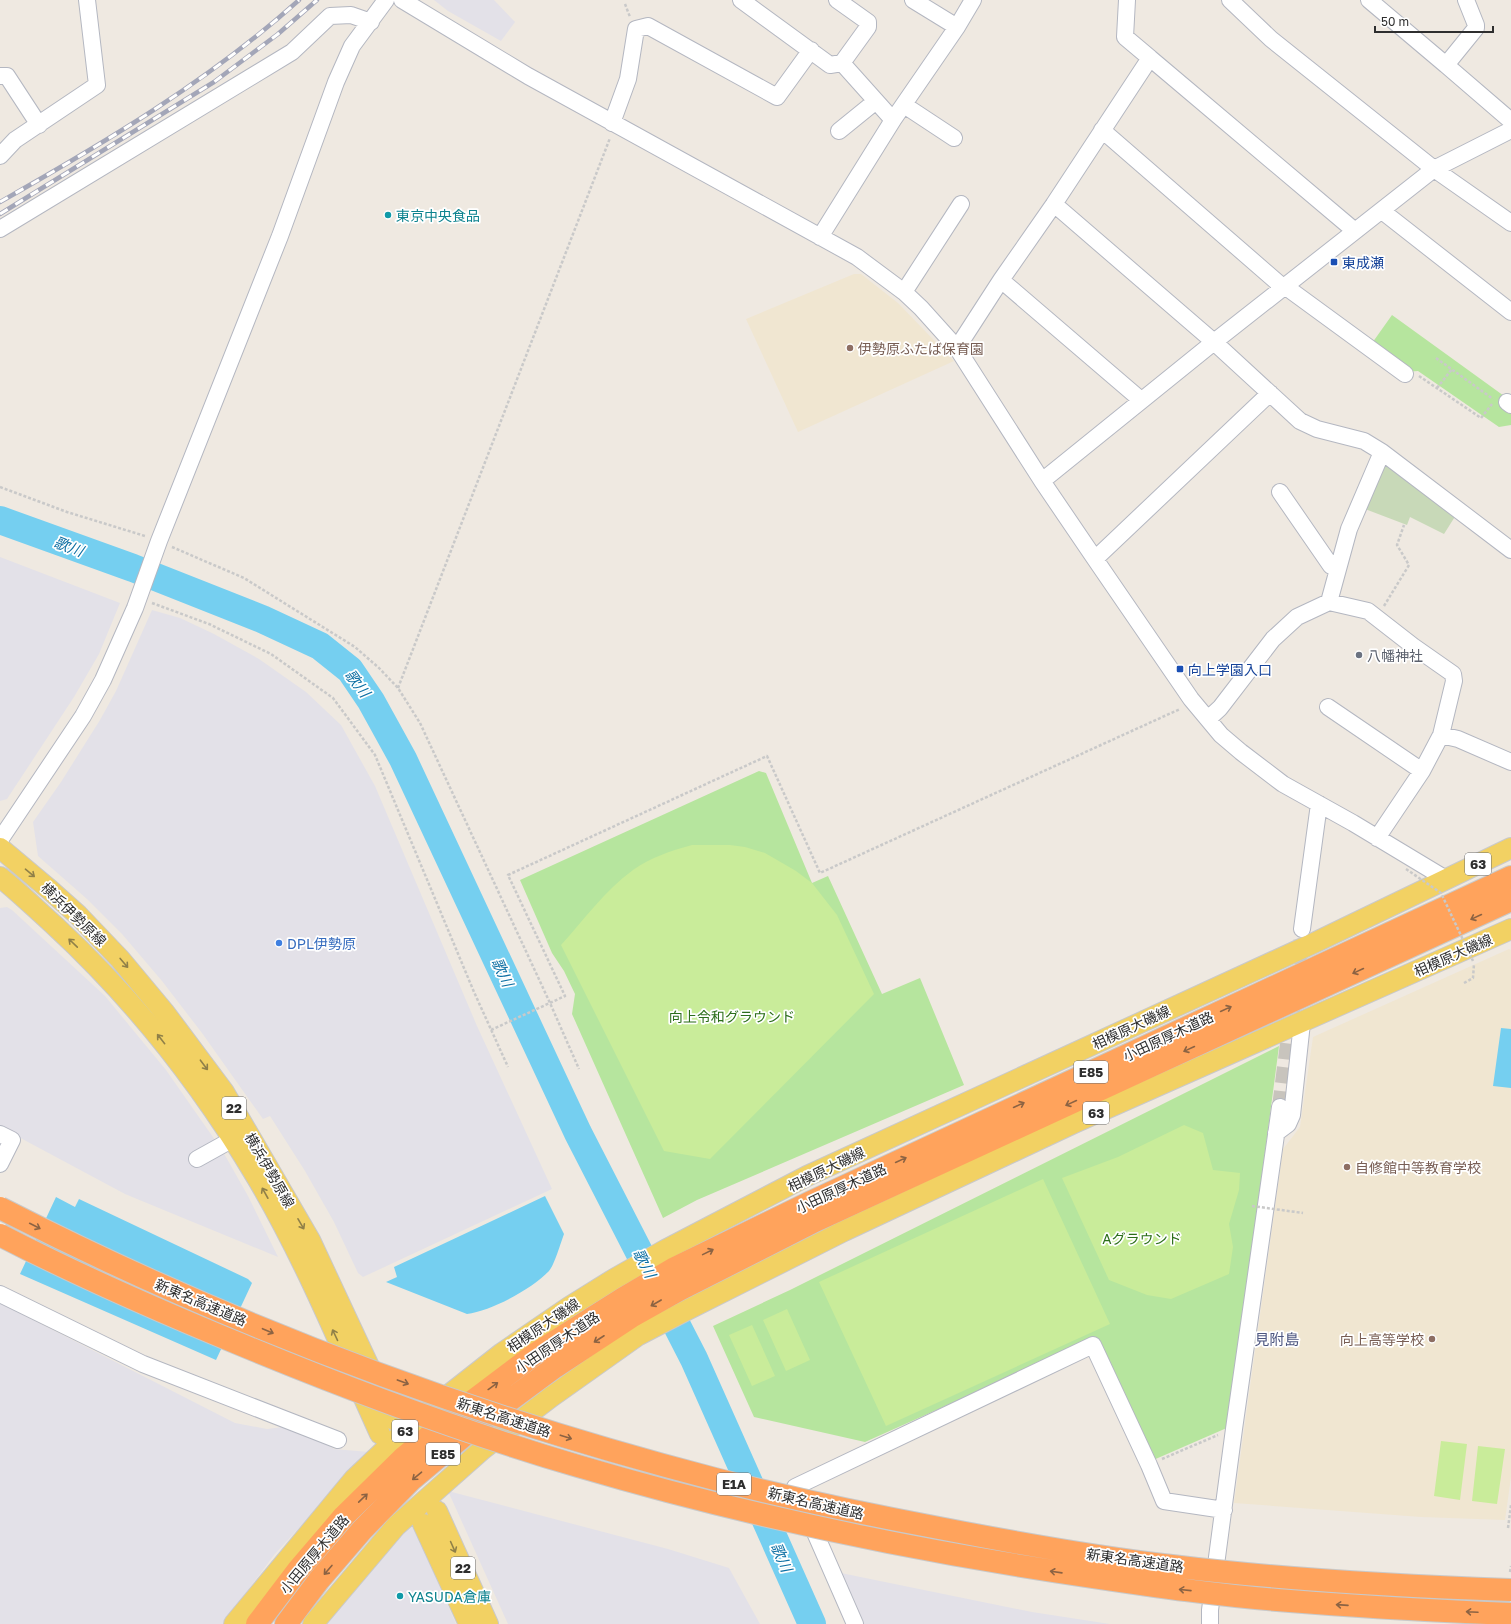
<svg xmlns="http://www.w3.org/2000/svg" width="1511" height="1624" font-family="'Golos Text','Noto Sans JP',sans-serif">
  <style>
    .industrial { fill: #e3e1e8 }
    .education { fill: #f0e6d1 }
    .green { fill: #b6e59e }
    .cemetery { fill: #c8d9b8 }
    .pitch { fill: #c9ec9a }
    .water { fill: #75cff0 }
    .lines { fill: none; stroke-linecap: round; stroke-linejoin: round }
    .river { stroke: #75cff0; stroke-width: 28 }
    .minor-tunnel { stroke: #c8c4bd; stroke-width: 16; stroke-dasharray: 16 8; stroke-linecap: butt }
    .minor-casing { stroke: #b4b7c1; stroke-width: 18 }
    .major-casing { stroke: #c9c9c9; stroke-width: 22 }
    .highway-casing { stroke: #c9c9c9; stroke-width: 24 }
    .path { stroke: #c9c9c9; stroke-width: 2.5; stroke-dasharray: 3 2; stroke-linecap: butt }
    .minor { stroke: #fff; stroke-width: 16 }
    .major { stroke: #f2d163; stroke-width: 20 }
    .highway { stroke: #ffa35c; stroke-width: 22 }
    .rail-casing { stroke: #a3a6b8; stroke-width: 4.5 }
    .rail { stroke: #fff; stroke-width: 3; stroke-dasharray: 9; stroke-linecap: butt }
    .highway-bridge-casing { stroke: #c9c9c9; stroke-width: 24; stroke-linecap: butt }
    .path-bridge { stroke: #c9c9c9; stroke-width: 2.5; stroke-dasharray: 3 2; stroke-linecap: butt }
    .highway-bridge { stroke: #ffa35c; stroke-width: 22 }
    .oneway { stroke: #908048 }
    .oneway2 { stroke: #8c6343 }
    .culture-dot { fill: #0f9aa8; stroke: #fff; stroke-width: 1.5 }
    .transit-dot { fill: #1a4fb4; stroke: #fff; stroke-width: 1.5 }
    .education-dot { fill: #8d6e63; stroke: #fff; stroke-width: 1.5 }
    .worship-dot { fill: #6b7280; stroke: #fff; stroke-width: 1.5 }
    .shop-dot { fill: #3f7fe0; stroke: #fff; stroke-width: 1.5 }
    .labels { text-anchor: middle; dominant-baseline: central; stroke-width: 3.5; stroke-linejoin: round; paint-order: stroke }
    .shield { fill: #fff; stroke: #6d6d6d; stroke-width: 1 }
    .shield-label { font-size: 13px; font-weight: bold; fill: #2e2e2e }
    .culture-label { font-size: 14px; fill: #0d838f; stroke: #fff; text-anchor: start }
    .transit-label { font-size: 14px; fill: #164399; stroke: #fff; text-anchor: start }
    .education-label { font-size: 14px; fill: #785e54; stroke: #fff; text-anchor: start }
    .worship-label { font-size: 14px; fill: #5b616d; stroke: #fff; text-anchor: start }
    .street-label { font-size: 14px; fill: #2e2e2e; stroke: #fff }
    .shop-label { font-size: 14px; fill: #366cbe; stroke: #fff; text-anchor: start }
    .park-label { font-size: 14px; fill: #2c6e1b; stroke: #fff }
    .water-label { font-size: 15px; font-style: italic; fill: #0d6fa3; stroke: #fff }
    .neighbourhood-label { font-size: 15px; fill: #4d5680; stroke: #fff }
  </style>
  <rect width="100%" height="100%" fill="#efe9e1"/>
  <!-- industrial -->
  <path class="industrial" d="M434,0H494L515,22L501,41L448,11Z
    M0,557L120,603L99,654L74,697L7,799L0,801Z
    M152,610L180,618L214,634L259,659L306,692L341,725L375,786L477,1026L552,1189L363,1277L358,1273L334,1222L305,1171L270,1116L263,1119L202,1033L162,981L122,934L87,899L38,856L33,822L61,782L100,720L116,691Z
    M7,907L12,910L105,996L166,1070L222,1150L248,1196L278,1257L125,1194L0,1127V908Z
    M0,1303L235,1423L267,1429L283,1427L321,1440L334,1449L369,1452L274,1555L223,1624H0Z
    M448,1491L668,1549L729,1568L760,1624H508Z
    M412,1523L456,1624H326Z
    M836,1572L1032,1612L1110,1624H862Z"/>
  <!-- education -->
  <path class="education" d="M854,274H861L898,303L954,361L798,432L746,319Z
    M1509,949L1511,950V1477L1505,1520L1421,1517L1234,1503L1283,1149L1300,1127L1313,1037Z"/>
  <!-- green -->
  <path class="green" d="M1392,315L1511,401V425L1499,427L1418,371L1405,372L1370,346Z
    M759,771L766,773L812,883L828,876L882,994L920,978L964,1085L697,1200L663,1218L572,1014L575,994L564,971L552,953L520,880Z
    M1279,1046L1229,1427L1151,1461L1095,1339L865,1442L754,1417L713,1326L790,1290Z"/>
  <!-- cemetery -->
  <path class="cemetery" d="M1385,462L1456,515L1444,534L1410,517L1407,525L1365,509Z"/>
  <!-- pitch -->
  <path class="pitch" d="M692,845H730L745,847L765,853L796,871L812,883L837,915L874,994L710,1159L664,1151L561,945C584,920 605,890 633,870C651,857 671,851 692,845Z
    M1184,1125L1203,1133L1213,1170L1240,1173L1239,1190L1229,1224L1233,1247L1229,1274L1171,1299L1147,1295L1109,1280L1062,1178L1118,1157Z
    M1043,1179L1110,1324L886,1426L819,1282Z
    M787,1309L810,1360L786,1371L763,1320Z
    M752,1325L775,1376L752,1386L729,1335Z
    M1441,1441L1467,1444L1460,1500L1434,1496Z
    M1478,1446L1505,1449L1497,1504L1472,1501Z"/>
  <!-- water -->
  <path class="water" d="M1501,1028L1511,1029V1088L1493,1086Z
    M545,1196L564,1234C561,1242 554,1266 549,1271C532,1289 491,1311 467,1314L386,1282L397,1277L394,1267Z
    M56,1197L75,1207L79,1199L248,1279L252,1283L216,1360L20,1274Z"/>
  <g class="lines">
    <!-- river -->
    <path class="river" d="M0,520L133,568L262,619L320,646L350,670L371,701L403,759L578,1133L694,1359L812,1624"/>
    <!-- minor-tunnel -->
    <path class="minor-tunnel" d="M1280,1107L1301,940"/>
    <!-- minor casing -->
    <g class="minor-casing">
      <path id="minor" d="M402,0L528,76L857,257L904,292L921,308L957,348L1042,481L1095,559L1191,699L1221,735L1241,752L1283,784L1353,823L1446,879
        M741,0L830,65L842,63
        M837,0L868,22V27L842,63L893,120
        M913,0L957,27
        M1127,0L1125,37L1150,58
        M1230,0L1271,39L1434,169L1511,223
        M1369,0L1446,65
        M1466,0L1476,25V28L1446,65L1511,121
        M0,76H7L39,125
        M904,105L954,138
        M612,123L628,79L636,29L648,26L777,97L811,50
        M1102,130L1284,288
        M839,131L876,101
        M0,156L15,140L97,85L87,0
        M1382,211L1511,312
        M0,229L292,52L330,16L351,15L371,22
        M1355,231L1150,58L1054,204L1214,342L1300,421L1317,429L1364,441L1382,452L1511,550
        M820,237L893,120L957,27L973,0
        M1001,280L1141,400
        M1286,287L1405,374
        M904,292L961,204
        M957,348L1001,280L1054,204
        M1507,402L1511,405
        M1042,481L1214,342L1434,169L1511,130
        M1280,492L1331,566L1337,568
        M1095,559L1270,393
        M1329,602L1349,529L1382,452
        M1328,707L1422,771
        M1208,719L1220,708L1273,639L1297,617L1329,602L1368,611L1413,646L1453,674L1454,681L1441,735L1422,771L1377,838
        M1441,735L1458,739L1511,762
        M0,840L83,716L103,680L135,608L159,541L280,236L336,82L352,46L386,0
        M1302,929L1319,804
        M1276,1133L1288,1124L1292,1115L1302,1023
        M0,1134L12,1140L0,1164
        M197,1159L233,1139
        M0,1294L143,1364L338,1440
        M855,1624L795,1487L1093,1345L1149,1465L1164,1501L1224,1510
        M1210,1624V1610L1234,1429L1280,1107"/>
    </g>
    <!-- major casing -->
    <g class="major-casing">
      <path id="major" d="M0,848L50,890L78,915L120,959L165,1013L224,1092L310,1240L394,1420
        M0,877C19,892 36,909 54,925C134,999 201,1084 257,1178C305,1259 341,1348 380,1434
        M437,1511L488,1624
        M423,1524L469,1624
        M234,1624L354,1479L413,1423L502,1353L569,1307L614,1279L665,1250L807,1176L1316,942L1511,848
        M313,1624L396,1526L483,1449L551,1397L637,1336L687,1310L844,1231L1074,1123L1511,929"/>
    </g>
    <!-- highway casing -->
    <g class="highway-casing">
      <path id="highway" d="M257,1624L298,1570L344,1516L402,1459L458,1412L535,1354L622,1299L673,1269L811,1202L1511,877
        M286,1624L319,1580L362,1530L411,1480L479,1423L555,1367L631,1317L681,1289L815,1221L1511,900"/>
    </g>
    <!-- path -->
    <path class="path" d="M625,4L630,17
      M1436,358L1493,399
      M1419,376L1481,418L1492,404
      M1437,388L1452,369
      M0,487L67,512L145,536
      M172,547L244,578L355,647L379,668L398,688L420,723L550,1003L579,1069
      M152,603L209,624L271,654L333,698L375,755L474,992L508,1067
      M1384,606L1409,565L1397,545L1404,525
      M398,688L610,138
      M1464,983L1473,978L1474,964
      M491,1030L565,996L508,875L767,756L820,873L1180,709
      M1162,1459L1218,1435
      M1508,1528L1511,1505
      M1510,1572L1511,1566"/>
    <!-- minor -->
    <use href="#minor" class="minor"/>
    <!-- major -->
    <use href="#major" class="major"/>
    <!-- highway -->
    <use href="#highway" class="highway"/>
    <!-- rail casing -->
    <g class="rail-casing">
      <path id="rail" d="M0,202C104,143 209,81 299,0
        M0,214L214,82L278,34L317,0"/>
    </g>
    <!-- rail -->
    <use href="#rail" class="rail"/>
    <!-- highway-bridge casing -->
    <g class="highway-bridge-casing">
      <path id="highway-bridge" d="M0,1208C227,1324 468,1415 715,1479C789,1498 864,1514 939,1528C1016,1543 1094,1557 1172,1566C1285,1580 1398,1586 1511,1590
        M0,1235C77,1275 157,1310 237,1343C348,1389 462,1432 578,1466C744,1515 915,1551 1087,1576C1154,1586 1222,1596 1290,1601C1364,1607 1437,1611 1511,1614"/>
    </g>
    <!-- path-bridge -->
    <path class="path-bridge" d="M1406,869L1441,893L1473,961
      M1252,1206L1303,1213"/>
    <!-- highway-bridge -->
    <use href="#highway-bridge" class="highway-bridge"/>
  </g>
  <!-- one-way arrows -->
  <defs><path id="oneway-shaft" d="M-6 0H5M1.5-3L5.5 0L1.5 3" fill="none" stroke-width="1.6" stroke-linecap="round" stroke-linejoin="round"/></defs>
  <g class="oneway">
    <use href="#oneway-shaft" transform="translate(30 873) rotate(40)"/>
    <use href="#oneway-shaft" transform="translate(73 943) rotate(-136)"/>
    <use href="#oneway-shaft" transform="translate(124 963) rotate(50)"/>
    <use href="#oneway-shaft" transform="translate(161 1039) rotate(-128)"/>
    <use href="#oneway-shaft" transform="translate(204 1065) rotate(53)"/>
    <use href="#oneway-shaft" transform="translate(265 1193) rotate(-119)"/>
    <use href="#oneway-shaft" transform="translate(301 1224) rotate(60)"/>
    <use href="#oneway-shaft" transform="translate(335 1335) rotate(-115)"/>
    <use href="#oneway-shaft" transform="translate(453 1547) rotate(66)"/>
  </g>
  <g class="oneway2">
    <use href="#oneway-shaft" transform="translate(1476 917) rotate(155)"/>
    <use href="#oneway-shaft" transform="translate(1358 971) rotate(155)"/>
    <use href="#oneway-shaft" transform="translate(1226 1009) rotate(-25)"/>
    <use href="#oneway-shaft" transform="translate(1189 1049) rotate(155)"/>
    <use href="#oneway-shaft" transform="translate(1071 1103) rotate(155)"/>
    <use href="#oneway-shaft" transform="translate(1019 1105) rotate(-25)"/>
    <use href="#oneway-shaft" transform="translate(901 1160) rotate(-25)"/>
    <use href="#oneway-shaft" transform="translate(35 1226) rotate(27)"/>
    <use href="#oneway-shaft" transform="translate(708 1252) rotate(-26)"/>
    <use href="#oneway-shaft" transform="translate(656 1303) rotate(150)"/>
    <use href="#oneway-shaft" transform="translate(268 1331) rotate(23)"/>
    <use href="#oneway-shaft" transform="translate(599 1339) rotate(147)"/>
    <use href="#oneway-shaft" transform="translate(403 1382) rotate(20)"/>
    <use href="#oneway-shaft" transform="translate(493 1386) rotate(-36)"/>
    <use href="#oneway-shaft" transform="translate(566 1437) rotate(18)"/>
    <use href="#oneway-shaft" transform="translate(417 1476) rotate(140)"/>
    <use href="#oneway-shaft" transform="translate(363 1498) rotate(-44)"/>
    <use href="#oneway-shaft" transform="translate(328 1570) rotate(131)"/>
    <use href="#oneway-shaft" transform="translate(1056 1572) rotate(-172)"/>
    <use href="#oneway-shaft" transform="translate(1185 1590) rotate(-174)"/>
    <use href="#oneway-shaft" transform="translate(1342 1605) rotate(-176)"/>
    <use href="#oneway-shaft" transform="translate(1472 1612) rotate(-177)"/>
  </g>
  <!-- markers -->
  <g class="culture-dot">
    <circle cx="388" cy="215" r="4"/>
    <circle cx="400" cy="1596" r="4"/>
  </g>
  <g class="transit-dot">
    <rect x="1330" y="258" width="8" height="8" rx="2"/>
    <rect x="1176" y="665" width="8" height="8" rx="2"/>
  </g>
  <g class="education-dot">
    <circle cx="850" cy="348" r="4"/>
    <circle cx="1347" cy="1167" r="4"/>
    <circle cx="1432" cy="1339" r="4"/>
  </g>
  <circle class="worship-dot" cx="1359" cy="655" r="4"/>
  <circle class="shop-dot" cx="279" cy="943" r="4"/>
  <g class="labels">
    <!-- shield labels -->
    <g class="shield">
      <rect x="1465" y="853" width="26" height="22" rx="3"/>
      <rect x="1074" y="1061" width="34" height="22" rx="3"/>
      <rect x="222" y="1097" width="24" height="22" rx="3"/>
      <rect x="1083" y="1102" width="26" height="22" rx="3"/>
      <rect x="392" y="1420" width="26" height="22" rx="3"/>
      <rect x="426" y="1443" width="34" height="22" rx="3"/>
      <rect x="717" y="1473" width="34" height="22" rx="3"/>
      <rect x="451" y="1557" width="24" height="22" rx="3"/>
    </g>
    <g class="shield-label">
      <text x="1478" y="864">63</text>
      <text x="1091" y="1072">E85</text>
      <text x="234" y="1108">22</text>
      <text x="1096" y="1113">63</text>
      <text x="405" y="1431">63</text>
      <text x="443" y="1454">E85</text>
      <text x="734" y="1484">E1A</text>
      <text x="463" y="1568">22</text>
    </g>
    <!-- culture labels -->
    <g class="culture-label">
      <text x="396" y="215">東京中央食品</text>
      <text x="408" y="1596">YASUDA倉庫</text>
    </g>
    <!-- transit labels -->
    <g class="transit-label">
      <text x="1342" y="262">東成瀬</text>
      <text x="1188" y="669">向上学園入口</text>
    </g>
    <!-- education labels -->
    <g class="education-label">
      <text x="858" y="348">伊勢原ふたば保育園</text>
      <text x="1355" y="1167">自修館中等教育学校</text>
      <text x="1424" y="1339" text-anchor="end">向上高等学校</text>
    </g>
    <!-- worship labels -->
    <g class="worship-label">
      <text x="1367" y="655">八幡神社</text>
    </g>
    <!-- street labels -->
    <g class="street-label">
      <text transform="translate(74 914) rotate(44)">横浜伊勢原線</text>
      <text transform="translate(1453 955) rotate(-24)">相模原大磯線</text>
      <text transform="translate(1131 1027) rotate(-25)">相模原大磯線</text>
      <text transform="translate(1168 1036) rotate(-25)">小田原厚木道路</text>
      <text transform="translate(826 1169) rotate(-26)">相模原大磯線</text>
      <text transform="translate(270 1170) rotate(60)">横浜伊勢原線</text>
      <text transform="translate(841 1188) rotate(-25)">小田原厚木道路</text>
      <text transform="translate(201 1302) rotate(23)">新東名高速道路</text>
      <text transform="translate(543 1325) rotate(-34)">相模原大磯線</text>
      <text transform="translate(557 1342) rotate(-34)">小田原厚木道路</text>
      <text transform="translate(504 1417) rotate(18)">新東名高速道路</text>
      <text transform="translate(816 1503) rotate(13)">新東名高速道路</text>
      <text transform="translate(314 1554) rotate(-50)">小田原厚木道路</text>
      <text transform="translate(1135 1560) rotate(8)">新東名高速道路</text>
    </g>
    <!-- shop labels -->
    <g class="shop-label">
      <text x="287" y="943">DPL伊勢原</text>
    </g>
    <!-- park labels -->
    <g class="park-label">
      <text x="732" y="1016">向上令和グラウンド</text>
      <text x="1142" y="1238">Aグラウンド</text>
    </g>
    <!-- water labels -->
    <g class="water-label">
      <text transform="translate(69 546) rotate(21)">歌川</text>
      <text transform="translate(358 683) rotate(53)">歌川</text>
      <text transform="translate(503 972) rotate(65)">歌川</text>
      <text transform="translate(645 1263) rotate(63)">歌川</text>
      <text transform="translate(782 1557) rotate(66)">歌川</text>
    </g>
    <!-- neighbourhood labels -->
    <g class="neighbourhood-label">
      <text x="1277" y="1339">見附島</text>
    </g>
  </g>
  <!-- scale -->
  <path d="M1375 26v6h118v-6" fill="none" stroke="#2e2e2e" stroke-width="2"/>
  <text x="1381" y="26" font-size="12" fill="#2e2e2e" stroke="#ffffff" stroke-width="3" paint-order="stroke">50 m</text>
</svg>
